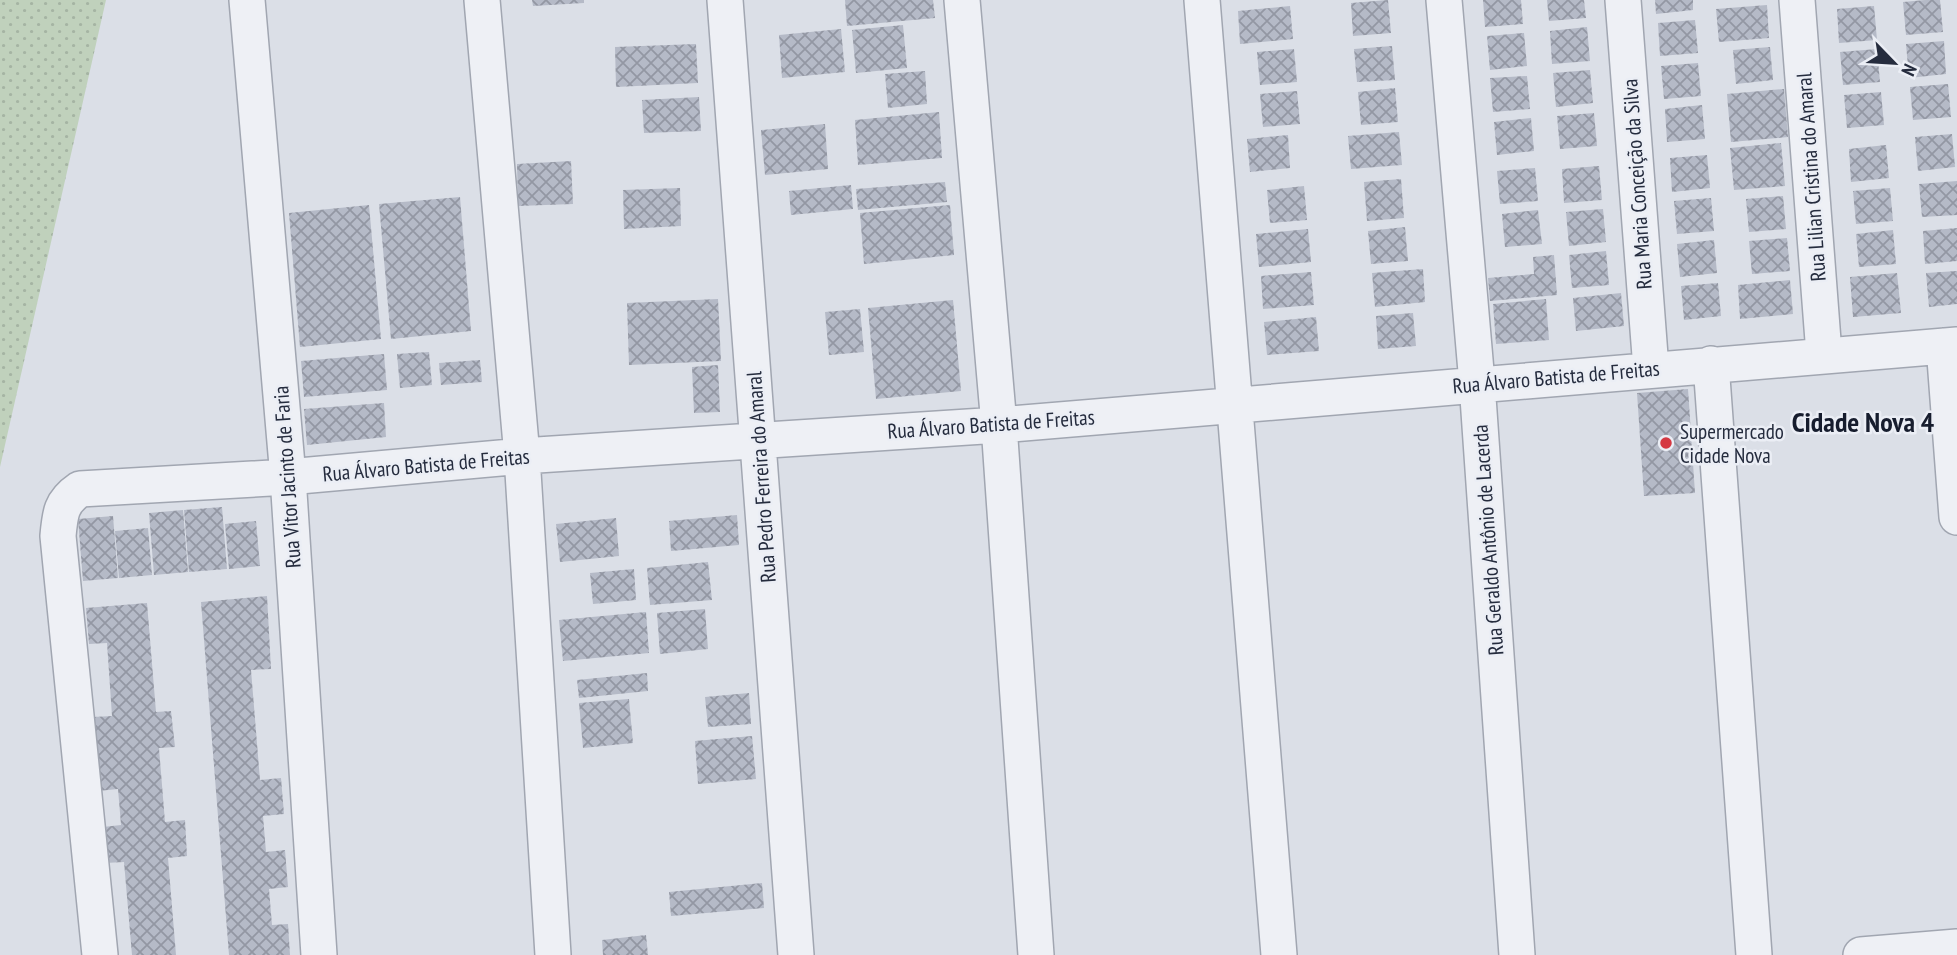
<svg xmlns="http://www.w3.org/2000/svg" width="1957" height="955" font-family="'PT Sans Narrow',sans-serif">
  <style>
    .grass { fill: url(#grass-dots) }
    .building { fill: url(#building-cross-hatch) }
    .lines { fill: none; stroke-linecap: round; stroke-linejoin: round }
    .minor-casing { stroke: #a1a6b1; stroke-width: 38 }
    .minor { stroke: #eef0f5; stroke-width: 35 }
    .poi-dot { fill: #d53842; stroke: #ebeef5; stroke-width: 2.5 }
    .labels { text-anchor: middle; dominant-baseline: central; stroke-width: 5; stroke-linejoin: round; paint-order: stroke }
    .street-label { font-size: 21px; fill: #252c3e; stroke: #ebeef5 }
    .poi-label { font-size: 21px; fill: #252c3e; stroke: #ebeef5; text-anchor: start }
    .district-label { font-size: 28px; font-weight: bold; fill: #171d2e; stroke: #ebeef5 }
  </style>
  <defs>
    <pattern id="grass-dots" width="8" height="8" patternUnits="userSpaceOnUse" patternTransform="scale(1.75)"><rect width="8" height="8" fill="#c0d1bc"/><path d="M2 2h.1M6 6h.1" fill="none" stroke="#a5b4a3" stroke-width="1.8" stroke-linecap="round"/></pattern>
    <pattern id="building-cross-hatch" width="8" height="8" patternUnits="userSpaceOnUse" patternTransform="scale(1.75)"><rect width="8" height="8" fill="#b5bac7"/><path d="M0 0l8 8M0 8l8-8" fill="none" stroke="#9397a3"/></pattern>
  </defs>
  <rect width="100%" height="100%" fill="#dbdfe7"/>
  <!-- grass -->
  <path class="grass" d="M0,0H106L0,467Z"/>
  <!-- building -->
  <path class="building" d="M532,0H584V3L533,6Z
    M845,0H933L935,18L847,26Z
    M1388,0L1391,33L1353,36L1351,3Z
    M1483,0H1521L1523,24L1485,27Z
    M1547,0H1584L1586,18L1549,21Z
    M1655,0H1693V10L1656,14Z
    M1925,0H1940L1943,32L1906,35L1903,2Z
    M1767,5L1769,38L1719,42L1716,9Z
    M1290,6L1293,39L1240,44L1238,11Z
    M1874,6L1877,40L1839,43L1837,9Z
    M1695,20L1698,53L1660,56L1658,23Z
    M903,25L907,68L856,73L852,30Z
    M1587,27L1590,61L1552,64L1550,31Z
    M841,29L845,72L782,78L779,35Z
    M1524,33L1527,66L1490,70L1487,36Z
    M1944,41L1946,74L1909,78L1906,44Z
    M696,44L698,83L616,87L615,47Z
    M1392,46L1395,80L1357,82L1354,49Z
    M1770,47L1773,80L1736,84L1733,50Z
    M1294,49L1297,82L1260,85L1257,52Z
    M1877,49L1880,82L1843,85L1840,52Z
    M1698,63L1701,96L1664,99L1661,66Z
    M1590,70L1593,103L1556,107L1553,73Z
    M925,71L927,104L888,108L885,74Z
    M1527,76L1530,109L1493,112L1490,78Z
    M1948,84L1951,117L1913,120L1910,87Z
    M1395,88L1398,122L1361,125L1358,92Z
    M1784,89L1788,137L1731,142L1727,94Z
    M1297,91L1300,124L1263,127L1260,94Z
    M1881,92L1884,125L1847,128L1844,95Z
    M699,97L701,131L644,133L642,100Z
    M1702,105L1705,139L1667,142L1665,109Z
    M939,112L942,158L858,165L855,120Z
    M1594,113L1597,146L1560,149L1557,116Z
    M1531,118L1534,151L1497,155L1494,122Z
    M825,124L828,169L765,175L761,130Z
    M1399,132L1402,165L1351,169L1348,136Z
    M1952,134L1955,167L1918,171L1915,137Z
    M1288,135L1290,168L1250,172L1247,139Z
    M1781,143L1785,186L1734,190L1730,148Z
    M1886,145L1889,178L1851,182L1849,149Z
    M1707,155L1710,188L1672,192L1670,158Z
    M571,161L573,204L518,206L517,164Z
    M1599,166L1602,200L1564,203L1562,169Z
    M1535,168L1538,201L1500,204L1497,171Z
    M1401,179L1404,218L1367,221L1364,182Z
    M1957,181V215L1922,217L1919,184Z
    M945,182L947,202L858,210L856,189Z
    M851,185L853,209L791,215L789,191Z
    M1304,186L1307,220L1270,223L1267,190Z
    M680,188L681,226L624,229L623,190Z
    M1890,188L1893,221L1856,224L1853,191Z
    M1783,196L1786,229L1749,232L1746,199Z
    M460,197L471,331L391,339L379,204Z
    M1711,198L1714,231L1677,234L1674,201Z
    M369,205L381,339L300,347L289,213Z
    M950,205L954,255L864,264L860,213Z
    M1603,209L1606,242L1569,246L1566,212Z
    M1538,210L1542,244L1505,247L1502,214Z
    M1405,227L1408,261L1371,264L1368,231Z
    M1957,228V261L1925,264L1923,231Z
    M1308,229L1311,262L1259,267L1256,234Z
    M1893,230L1896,264L1859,267L1856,234Z
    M1787,238L1790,271L1752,274L1749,241Z
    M1714,240L1717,273L1680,277L1677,244Z
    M1606,251L1609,285L1572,288L1569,255Z
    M1554,255L1557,295L1490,301L1488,278L1534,274L1533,257Z
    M1423,269L1425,302L1375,307L1372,273Z
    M1957,271V304L1929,307L1926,273Z
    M1311,272L1314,305L1263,309L1261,276Z
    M1897,273L1901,313L1853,317L1850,277Z
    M1790,280L1793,314L1740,319L1738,285Z
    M1718,283L1721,316L1684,320L1681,286Z
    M1621,293L1624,326L1576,331L1573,298Z
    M718,299L721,361L629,365L627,303Z
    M1546,299L1549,340L1496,344L1493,304Z
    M953,300L961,391L876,399L868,308Z
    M860,309L864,352L829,355L825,312Z
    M1413,313L1416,346L1378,349L1376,316Z
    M1316,317L1319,351L1267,355L1264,322Z
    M429,352L432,385L400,388L397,354Z
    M384,354L387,390L304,397L301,361Z
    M480,360L482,382L441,385L439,363Z
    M718,365L720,412L694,413L692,367Z
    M1688,389L1695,493L1644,496L1637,393Z
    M384,403L386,437L307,445L304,409Z
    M222,507L227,569L189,572L184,510Z
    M183,510L188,572L154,575L149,513Z
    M737,515L739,545L671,551L669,521Z
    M113,516L118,578L83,581L78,519Z
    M616,518L619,556L560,562L556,524Z
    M256,521L260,566L229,569L225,524Z
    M148,528L152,575L119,578L115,531Z
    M708,562L712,600L650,605L647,568Z
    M634,569L636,600L593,604L590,573Z
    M267,596L271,669L251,670L260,780L281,778L284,814L263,816L266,852L285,850L288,887L269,889L272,925L288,924L290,955H229L201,602Z
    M147,603L156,712L171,711L175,747L159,748L165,822L185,820L187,856L168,858L176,955H132L124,862L105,863L103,827L121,825L118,789L98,791L93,717L112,716L107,643L89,644L86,608Z
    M705,609L708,649L660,654L657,613Z
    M646,612L649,653L563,661L559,620Z
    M647,673L648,691L579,698L577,680Z
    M749,693L751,724L708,727L705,697Z
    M629,699L633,743L583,748L579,703Z
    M752,736L756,779L698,784L695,741Z
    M762,883L764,908L671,916L669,892Z
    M646,935L648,955H603L602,940Z"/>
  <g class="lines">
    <!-- minor casing -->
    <g class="minor-casing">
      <path id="minor" d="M247,0L288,477L319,955
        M482,0L522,456L553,955
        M725,0L796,955
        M962,0L999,425L1036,955
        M1202,0L1279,955
        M1444,0L1477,383L1517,955
        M1623,0L1651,369
        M1797,0L1824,354
        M1944,346L1957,517
        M1711,364L1754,955
        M100,955L58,536C60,513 61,502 80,489L288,477L522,456L999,425L1957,345
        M1861,955L1957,947"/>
    </g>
    <!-- minor -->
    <use href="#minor" class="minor"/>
  </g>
  <!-- markers -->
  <circle class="poi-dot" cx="1666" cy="443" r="7"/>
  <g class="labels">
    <!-- street labels -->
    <g class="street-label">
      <text transform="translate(1811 177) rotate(-94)">Rua Lilian Cristina do Amaral</text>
      <text transform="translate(1637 184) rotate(-94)">Rua Maria Conceição da Silva</text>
      <text transform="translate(1556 377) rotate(-5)">Rua Álvaro Batista de Freitas</text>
      <text transform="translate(991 424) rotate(-4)">Rua Álvaro Batista de Freitas</text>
      <text transform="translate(426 465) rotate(-5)">Rua Álvaro Batista de Freitas</text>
      <text transform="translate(287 477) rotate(-94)">Rua Vitor Jacinto de Faria</text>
      <text transform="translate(761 477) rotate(-94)">Rua Pedro Ferreira do Amaral</text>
      <text transform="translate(1488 540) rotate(-94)">Rua Geraldo Antônio de Lacerda</text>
    </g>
    <!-- poi labels -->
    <g class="poi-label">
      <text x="1680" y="431">Supermercado<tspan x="1680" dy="24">Cidade Nova</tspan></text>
    </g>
    <!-- district labels -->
    <g class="district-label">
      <text x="1863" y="421">Cidade Nova 4</text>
    </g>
  </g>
  <!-- north arrow -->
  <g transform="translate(1894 63) rotate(115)" stroke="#ebeef5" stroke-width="5" paint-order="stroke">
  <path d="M0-5L12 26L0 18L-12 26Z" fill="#252c3e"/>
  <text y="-10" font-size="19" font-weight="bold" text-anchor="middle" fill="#252c3e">N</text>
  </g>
</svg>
